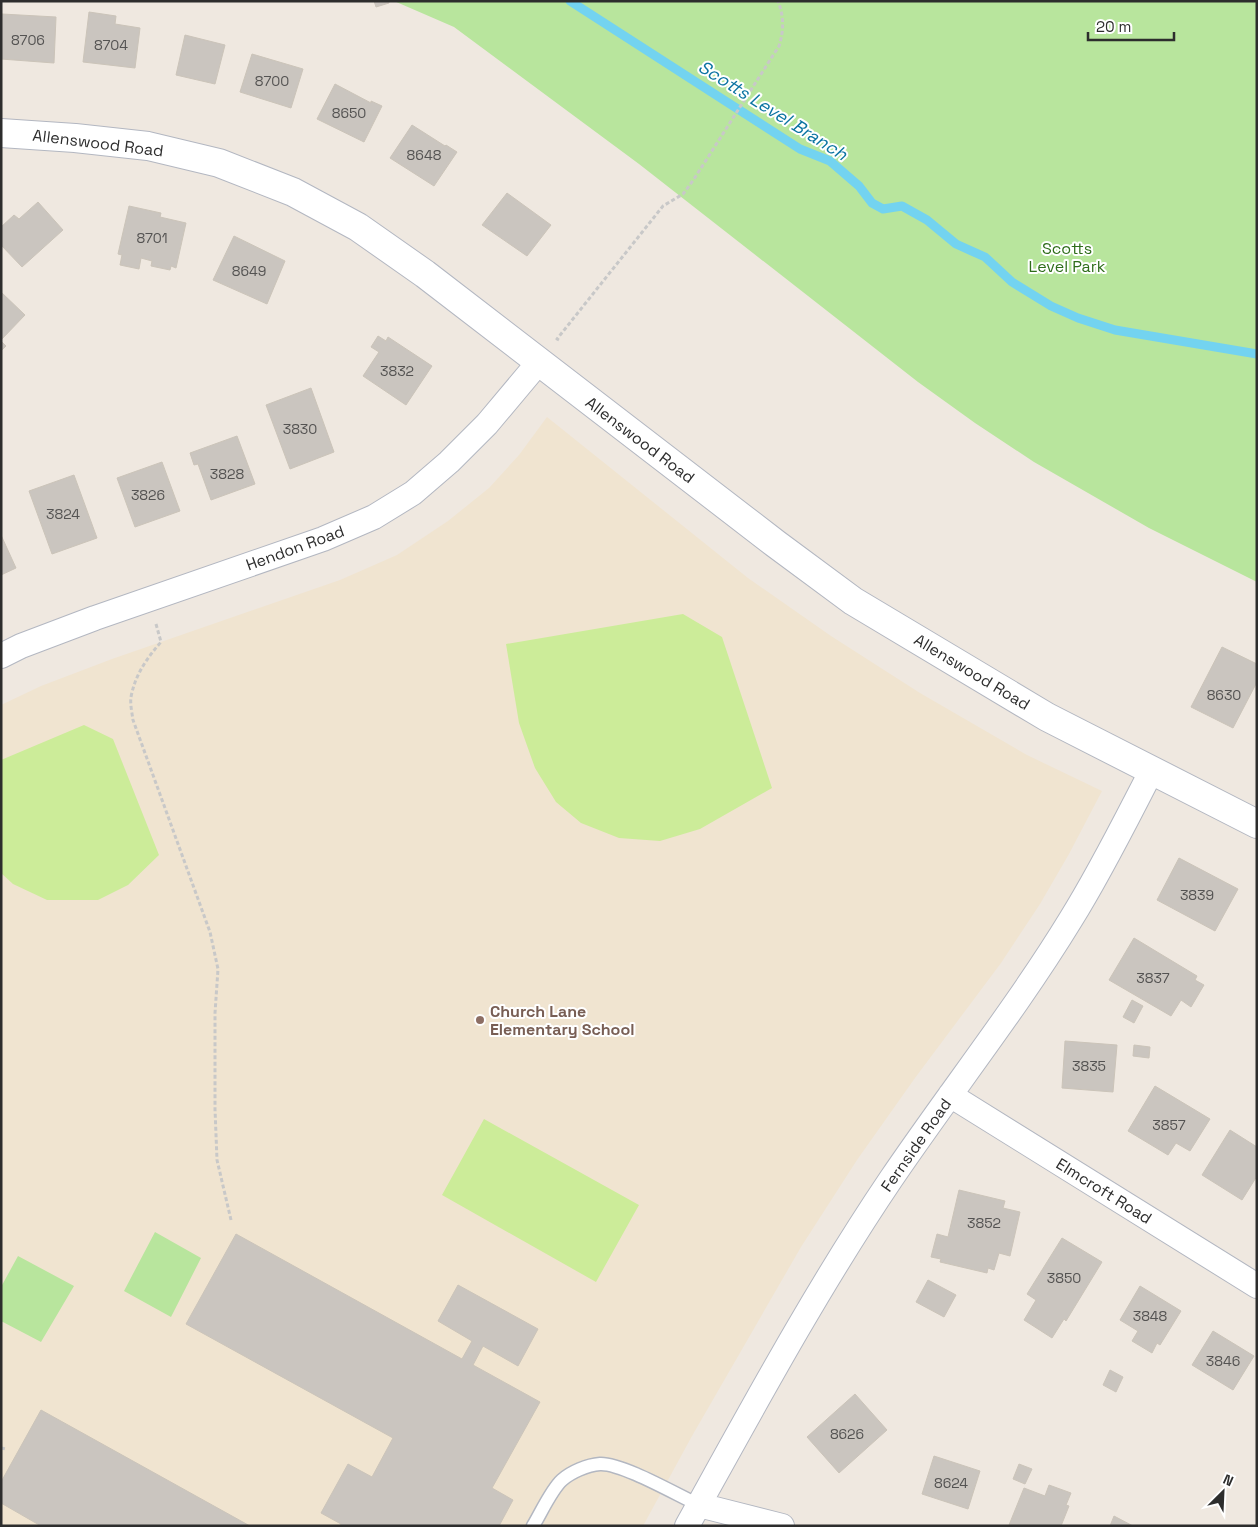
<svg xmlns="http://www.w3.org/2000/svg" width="1258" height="1527" font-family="'Space Grotesk',sans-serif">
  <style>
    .education { fill: #f0e4d0 }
    .green { fill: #b8e59d }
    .pitch { fill: #ccec99 }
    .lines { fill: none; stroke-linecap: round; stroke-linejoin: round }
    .stream { stroke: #73d3f0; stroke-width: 9 }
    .building { fill: #cac5bf; stroke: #cbc4b9 }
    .service-casing { stroke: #b3b7c1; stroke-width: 15 }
    .minor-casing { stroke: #b3b7c1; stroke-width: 26 }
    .tertiary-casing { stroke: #b3b7c1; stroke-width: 30 }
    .path { stroke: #c8c8c8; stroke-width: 3; stroke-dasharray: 4 2.5; stroke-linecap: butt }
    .service { stroke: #fff; stroke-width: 12 }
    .minor { stroke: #fff; stroke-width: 24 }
    .tertiary { stroke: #fff; stroke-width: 28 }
    .education-dot { fill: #8d6e63; stroke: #fff; stroke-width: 2 }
    .labels { text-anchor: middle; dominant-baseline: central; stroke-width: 4; stroke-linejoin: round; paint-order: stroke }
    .number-label { font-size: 14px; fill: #545352 }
    .street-label { font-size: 16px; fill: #2d2d2d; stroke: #fff }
    .park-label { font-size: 16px; fill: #2e6d1a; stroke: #fff }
    .education-label { font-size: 16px; font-weight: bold; fill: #785e54; stroke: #fff; text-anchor: start }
    .water-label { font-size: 18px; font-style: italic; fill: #0c74a2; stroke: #fff }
  </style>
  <rect width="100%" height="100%" fill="#efe8e0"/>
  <!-- education -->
  <path class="education" d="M547,417L748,578L831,636L920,693L1027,755L1102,791L1069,854L1040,904L1001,963L915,1078L857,1160L801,1247L692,1436L643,1526H1V705L41,686L112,659L340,580L397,555L448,521L489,488L519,455Z"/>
  <!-- green -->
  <path class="green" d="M394,1H1257V582L1149,528L1034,462L975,423L918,382L639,164L454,27Z
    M155,1232L201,1258L171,1317L124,1291Z
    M18,1256L74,1286L41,1342L1,1321V1287Z"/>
  <!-- pitch -->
  <path class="pitch" d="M683,614L722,637L772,788L700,829L660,841L619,838L581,823L556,802L535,768L519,723L506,644Z
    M84,725L113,739L159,855L128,885L98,900H47L13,884L1,873V760Z
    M484,1119L639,1205L596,1282L442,1195Z"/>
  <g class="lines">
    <!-- stream -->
    <path class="stream" d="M570,1L800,149L830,161L859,186L872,203L883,209L902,206L927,220L956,244L985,257L1012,282L1051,306L1078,318L1115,330L1257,354"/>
  </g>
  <!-- building -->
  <path class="building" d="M374,1H389V3L376,7Z
    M89,12L116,16L115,24L140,28L135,68L83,62Z
    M2,14L56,17L54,63L1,59Z
    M185,35L225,45L215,84L176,75Z
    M252,54L303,69L291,108L240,92Z
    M335,84L371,103V101L382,106L364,142L317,119Z
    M412,125L445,146L446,145L457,152L434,186L390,158Z
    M507,193L551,225L527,256L482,225Z
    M38,202L63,230L22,267L1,245V227L14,215L19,219Z
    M129,206L161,213L160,217L186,223L176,268L171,266L170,270L151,266L152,261L141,258L139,269L120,265L122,255L118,254Z
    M234,236L285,261L267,304L213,280Z
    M1,292L25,315L1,340Z
    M378,336L386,341L388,337L432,366L406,405L363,376L379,352L371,347Z
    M1,341L6,346L1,351Z
    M311,388L334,452L290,469L266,405Z
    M237,436L255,484L211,500L198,464L194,465L190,453Z
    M162,462L180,511L135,527L117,478Z
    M74,475L97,538L52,554L29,491Z
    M1,535L16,568L1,575Z
    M1222,647L1257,664V682L1233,728L1191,707Z
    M1179,858L1238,889L1215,931L1157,900Z
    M1134,938L1197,976L1195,980L1204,985L1191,1007L1181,1000L1171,1016L1109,980Z
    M1132,1000L1143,1006L1134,1023L1123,1017Z
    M1065,1041L1117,1045L1113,1092L1062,1088Z
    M1134,1045L1150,1047L1149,1058L1133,1056Z
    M1155,1086L1210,1119L1190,1151L1176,1143L1168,1155L1128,1131Z
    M1230,1130L1257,1147V1176L1242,1200L1202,1175Z
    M959,1190L1005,1201L1003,1208L1020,1212L1010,1256L999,1253L994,1270L988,1268L987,1273L940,1262L941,1259L931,1257L937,1234L948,1237Z
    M236,1234L462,1359L472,1341L438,1321L458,1285L538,1329L518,1366L483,1346L473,1365L540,1402L492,1488L513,1500L499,1526H340L341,1524L321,1513L348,1464L372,1477L393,1438L186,1324Z
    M1062,1238L1102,1262L1066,1321L1064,1319L1052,1338L1024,1320L1036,1300L1027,1294Z
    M928,1280L956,1295L944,1317L916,1302Z
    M1140,1286L1181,1311L1160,1345L1157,1343L1152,1353L1132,1341L1138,1331L1120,1320Z
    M1213,1331L1254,1356L1233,1390L1192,1365Z
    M1110,1370L1123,1377L1116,1392L1103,1385Z
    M855,1394L887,1430L839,1473L807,1437Z
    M41,1410L250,1526H41L1,1503V1482Z
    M934,1456L980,1471L968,1509L922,1494Z
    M1019,1464L1032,1469L1025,1484L1013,1479Z
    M1049,1485L1071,1493L1066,1505L1069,1506L1061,1526L1009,1525L1024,1488L1045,1496Z
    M1114,1516L1133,1526H1110Z"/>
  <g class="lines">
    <!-- service casing -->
    <g class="service-casing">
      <path id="service" d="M533,1526C541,1513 551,1490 562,1480C571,1472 587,1465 600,1464C622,1463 677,1495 699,1505"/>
    </g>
    <!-- minor casing -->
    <g class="minor-casing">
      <path id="minor" d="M1,656L21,646L95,618L323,539L374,517L413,493L449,462L487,424L539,362
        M950,1095L1257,1286
        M699,1505L782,1526
        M687,1526C752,1409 816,1290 891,1179C950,1092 1016,1009 1071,919C1101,871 1126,820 1152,770"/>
    </g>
    <!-- tertiary casing -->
    <g class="tertiary-casing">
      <path id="tertiary" d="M1,133L75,138L148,146L219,163L293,192L358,227L425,274L776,544L853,601L1047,717L1257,824"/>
    </g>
    <!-- path -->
    <path class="path" d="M559,340L557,339L663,206L683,194L694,179L779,46C784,30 784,17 778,1
      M156,624L161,642C147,658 135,675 131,697C130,704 132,713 133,720L210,932L218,969L215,1013V1109L217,1160L231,1220
      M1,1448L6,1449"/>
    <!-- service -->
    <use href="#service" class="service"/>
    <!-- minor -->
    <use href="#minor" class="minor"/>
    <!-- tertiary -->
    <use href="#tertiary" class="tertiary"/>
  </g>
  <!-- markers -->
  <circle class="education-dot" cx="480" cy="1020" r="5"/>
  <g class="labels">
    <!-- number labels -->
    <g class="number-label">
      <text x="28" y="40">8706</text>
      <text x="111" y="45">8704</text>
      <text x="272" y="81">8700</text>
      <text x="349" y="113">8650</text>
      <text x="424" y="155">8648</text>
      <text x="152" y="238">8701</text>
      <text x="249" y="271">8649</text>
      <text x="397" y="371">3832</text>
      <text x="300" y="429">3830</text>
      <text x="227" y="474">3828</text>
      <text x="148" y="495">3826</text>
      <text x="63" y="514">3824</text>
      <text x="1224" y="695">8630</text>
      <text x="1197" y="895">3839</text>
      <text x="1153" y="978">3837</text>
      <text x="1089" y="1066">3835</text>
      <text x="1169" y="1125">3857</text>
      <text x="984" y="1223">3852</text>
      <text x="1064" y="1278">3850</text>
      <text x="1150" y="1316">3848</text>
      <text x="1223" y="1361">3846</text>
      <text x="847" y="1434">8626</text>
      <text x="951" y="1483">8624</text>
    </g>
    <!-- street labels -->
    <g class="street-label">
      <text transform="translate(98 143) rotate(7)">Allenswood Road</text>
      <text transform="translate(640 440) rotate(37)">Allenswood Road</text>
      <text transform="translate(295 548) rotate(-20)">Hendon Road</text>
      <text transform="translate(972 672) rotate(31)">Allenswood Road</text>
      <text transform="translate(916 1145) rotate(-55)">Fernside Road</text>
      <text transform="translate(1104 1191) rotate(32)">Elmcroft Road</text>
    </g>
    <!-- park labels -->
    <g class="park-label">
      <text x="1067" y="248">Scotts<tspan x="1067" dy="18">Level Park</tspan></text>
    </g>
    <!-- education labels -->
    <g class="education-label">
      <text x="490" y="1011">Church Lane<tspan x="490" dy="18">Elementary School</tspan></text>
    </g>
    <!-- water labels -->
    <g class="water-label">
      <text transform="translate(773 110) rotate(32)">Scotts Level Branch</text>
    </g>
  </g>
  <!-- border -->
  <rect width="1258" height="1527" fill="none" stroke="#2d2d2d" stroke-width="5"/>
  <!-- north arrow -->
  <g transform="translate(1223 1492) rotate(24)" stroke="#ffffff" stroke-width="4" paint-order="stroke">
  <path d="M0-4L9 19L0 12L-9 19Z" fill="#2d2d2d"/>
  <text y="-8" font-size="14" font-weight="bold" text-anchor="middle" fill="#2d2d2d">N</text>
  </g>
  <!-- scale -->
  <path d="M1088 32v8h86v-8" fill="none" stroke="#2d2d2d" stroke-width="2.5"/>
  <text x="1096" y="32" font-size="15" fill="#2d2d2d" stroke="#ffffff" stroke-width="4" paint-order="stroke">20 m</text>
</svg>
